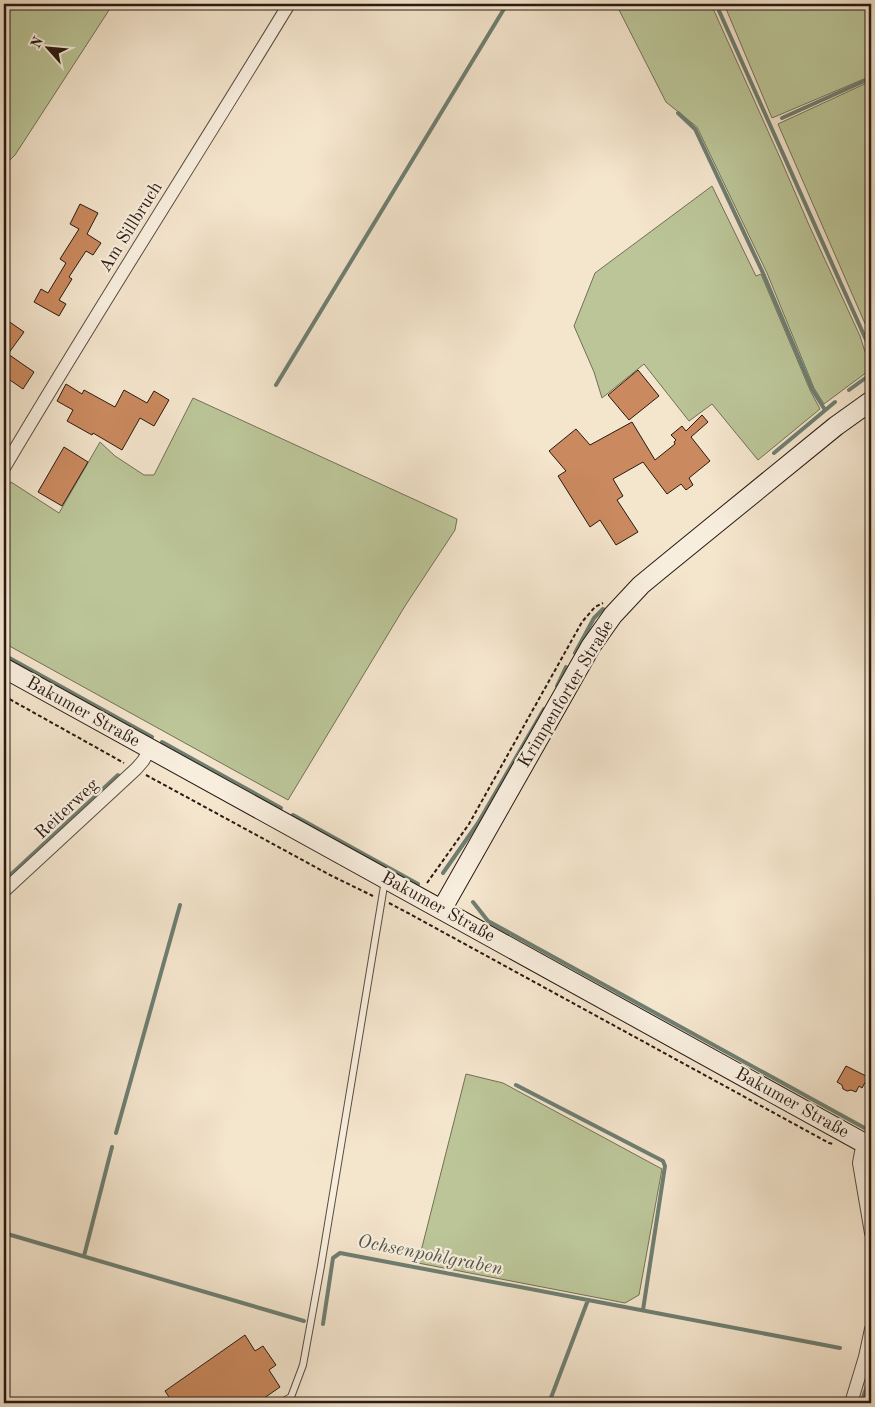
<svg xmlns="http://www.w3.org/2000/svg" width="875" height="1407" font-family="'Old Standard TT',serif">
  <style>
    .green { fill: #bbc598; stroke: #727055 }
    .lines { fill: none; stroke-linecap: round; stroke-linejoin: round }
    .stream { stroke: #6e7e71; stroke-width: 4 }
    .building { fill: #ca895e; stroke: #281a12 }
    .lane-casing { stroke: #5b4d41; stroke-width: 8 }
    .street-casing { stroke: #5b4d41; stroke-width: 14 }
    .secondary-casing { stroke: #281a12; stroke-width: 21 }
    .path { stroke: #281a12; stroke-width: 2; stroke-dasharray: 4 2.5; stroke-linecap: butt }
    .lane { stroke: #f8eede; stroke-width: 6 }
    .street { stroke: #f8eede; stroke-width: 12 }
    .secondary { stroke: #f8eede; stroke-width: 19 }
    .labels { text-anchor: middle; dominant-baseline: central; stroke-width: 4.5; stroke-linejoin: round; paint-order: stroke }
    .street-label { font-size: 18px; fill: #281a12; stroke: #f8eede }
    .water-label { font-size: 19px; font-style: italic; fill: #51544a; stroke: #f8eede }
  </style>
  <rect width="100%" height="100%" fill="#f4e5cd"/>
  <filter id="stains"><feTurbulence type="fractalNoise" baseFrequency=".004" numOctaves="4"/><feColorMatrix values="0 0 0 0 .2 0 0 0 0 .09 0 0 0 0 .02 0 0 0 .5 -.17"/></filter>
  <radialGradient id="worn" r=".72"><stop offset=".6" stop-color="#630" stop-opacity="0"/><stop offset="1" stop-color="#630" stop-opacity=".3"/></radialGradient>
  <!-- green -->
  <path class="green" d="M4,4H113L15,155L4,166Z
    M616,4H711L781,160L809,225L860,336L866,355L867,372L824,404L814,388L767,273L697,127L666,102Z
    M724,4H871V76L772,118Z
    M871,81V334L870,335L778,124Z
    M712,186L756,276L761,274L810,390L820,409L758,460L712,404L689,421L644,364L602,398L594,372L574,326L595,273Z
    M193,398L457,519L455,530L405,606L288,800L4,643V495L11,482L59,513L100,442L115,456L144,475H154Z
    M466,1074L503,1083L662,1169L639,1295L625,1303L418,1263Z"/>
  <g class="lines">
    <!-- stream -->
    <path class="stream" d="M716,4L867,342L871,357
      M678,113L695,129L763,273L812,389L825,410
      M782,118L871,78
      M276,385L507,4
      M849,390L871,374
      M774,453L835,402
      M575,653L594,618L603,609
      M4,655L152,737
      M557,686L566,667
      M162,742L281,808
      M293,815L418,884
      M443,873L478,823L544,709
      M4,881L118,775
      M473,902L488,921L870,1131
      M516,1085L663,1161L665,1166L643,1310
      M116,1133L180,905
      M4,1233L304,1321
      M84,1256L112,1147
      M588,1300L840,1348
      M323,1324L333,1258L340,1253L588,1300L549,1403
      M861,1403L871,1375"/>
  </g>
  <!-- building -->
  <path class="building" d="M80,204L98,213L87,234L101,243L93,255L86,251L69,277L72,279L59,300L66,304L59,316L34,302L41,289L48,293L66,263L60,259L79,229L70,224Z
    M4,318L24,332L8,354L34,372L23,389L4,376Z
    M638,370L659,396L629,420L608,395Z
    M66,384L82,394L84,390L115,407L124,390L147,403L154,391L169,400L154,426L140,418L122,450L93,433L92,435L67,421L73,410L57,401Z
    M702,415L708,422L691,437L710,461L689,478L693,485L686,490L681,484L667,494L643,462L613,479L623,496L617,500L638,532L616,545L600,520L590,527L558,476L566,471L549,451L576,429L590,445L632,422L655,460L675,444L674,442L676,440L671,435L682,426L686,431Z
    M64,447L88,462L62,506L38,492Z
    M846,1066L868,1077L862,1088L859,1086L856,1092L851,1090L847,1091L843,1089L842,1085L837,1082Z
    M245,1335L255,1351L263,1346L276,1365L269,1370L280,1387L257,1403H173L165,1391Z"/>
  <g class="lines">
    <!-- lane casing -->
    <g class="lane-casing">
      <path id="lane" d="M280,1403L291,1397L303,1365L321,1266L385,880"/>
    </g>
    <!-- street casing -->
    <g class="street-casing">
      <path id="street" d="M4,468C96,312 195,159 289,4
        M4,891L136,769L143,761L150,749
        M865,1144L861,1152L859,1163L871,1233
        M851,1403L865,1357L871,1329"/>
    </g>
    <!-- secondary casing -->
    <g class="secondary-casing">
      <path id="secondary" d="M4,668L871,1147
        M442,909L591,646L613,615L641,585L669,562L836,426L871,401"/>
    </g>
    <!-- path -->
    <path class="path" d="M867,386L871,382
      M4,696L124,763
      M146,775L330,875L373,896
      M427,883L469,824L582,622L595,607L603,603
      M389,903L408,913L829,1143L833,1144"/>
    <!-- lane -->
    <use href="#lane" class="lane"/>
    <!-- street -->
    <use href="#street" class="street"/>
    <!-- secondary -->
    <use href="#secondary" class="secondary"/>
  </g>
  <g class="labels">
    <!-- street labels -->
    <g class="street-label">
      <text transform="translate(131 227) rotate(-58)">Am Sillbruch</text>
      <text transform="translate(566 694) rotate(-59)">Krimpenforter Straße</text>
      <text transform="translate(83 712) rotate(29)">Bakumer Straße</text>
      <text transform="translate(67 809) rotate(-43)">Reiterweg</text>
      <text transform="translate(438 907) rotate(29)">Bakumer Straße</text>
      <text transform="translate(792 1103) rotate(29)">Bakumer Straße</text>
    </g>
    <!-- water labels -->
    <g class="water-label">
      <text transform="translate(430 1256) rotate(11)">Ochsenpohlgraben</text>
    </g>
  </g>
  <!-- margin -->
  <rect width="875" height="1407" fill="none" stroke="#f4e5cd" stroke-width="20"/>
  <rect x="5" y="5" width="865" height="1397" fill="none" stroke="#281a12" stroke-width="2.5"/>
  <rect x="10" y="10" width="855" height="1387" fill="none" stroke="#281a12"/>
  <!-- north arrow -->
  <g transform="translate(48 48) rotate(297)" stroke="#f8eede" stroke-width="4" paint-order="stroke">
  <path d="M0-4L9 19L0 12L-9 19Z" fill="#281a12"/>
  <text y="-8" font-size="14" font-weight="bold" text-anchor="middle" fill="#281a12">N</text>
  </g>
  <rect width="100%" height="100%" filter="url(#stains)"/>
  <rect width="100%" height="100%" fill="url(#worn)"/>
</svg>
